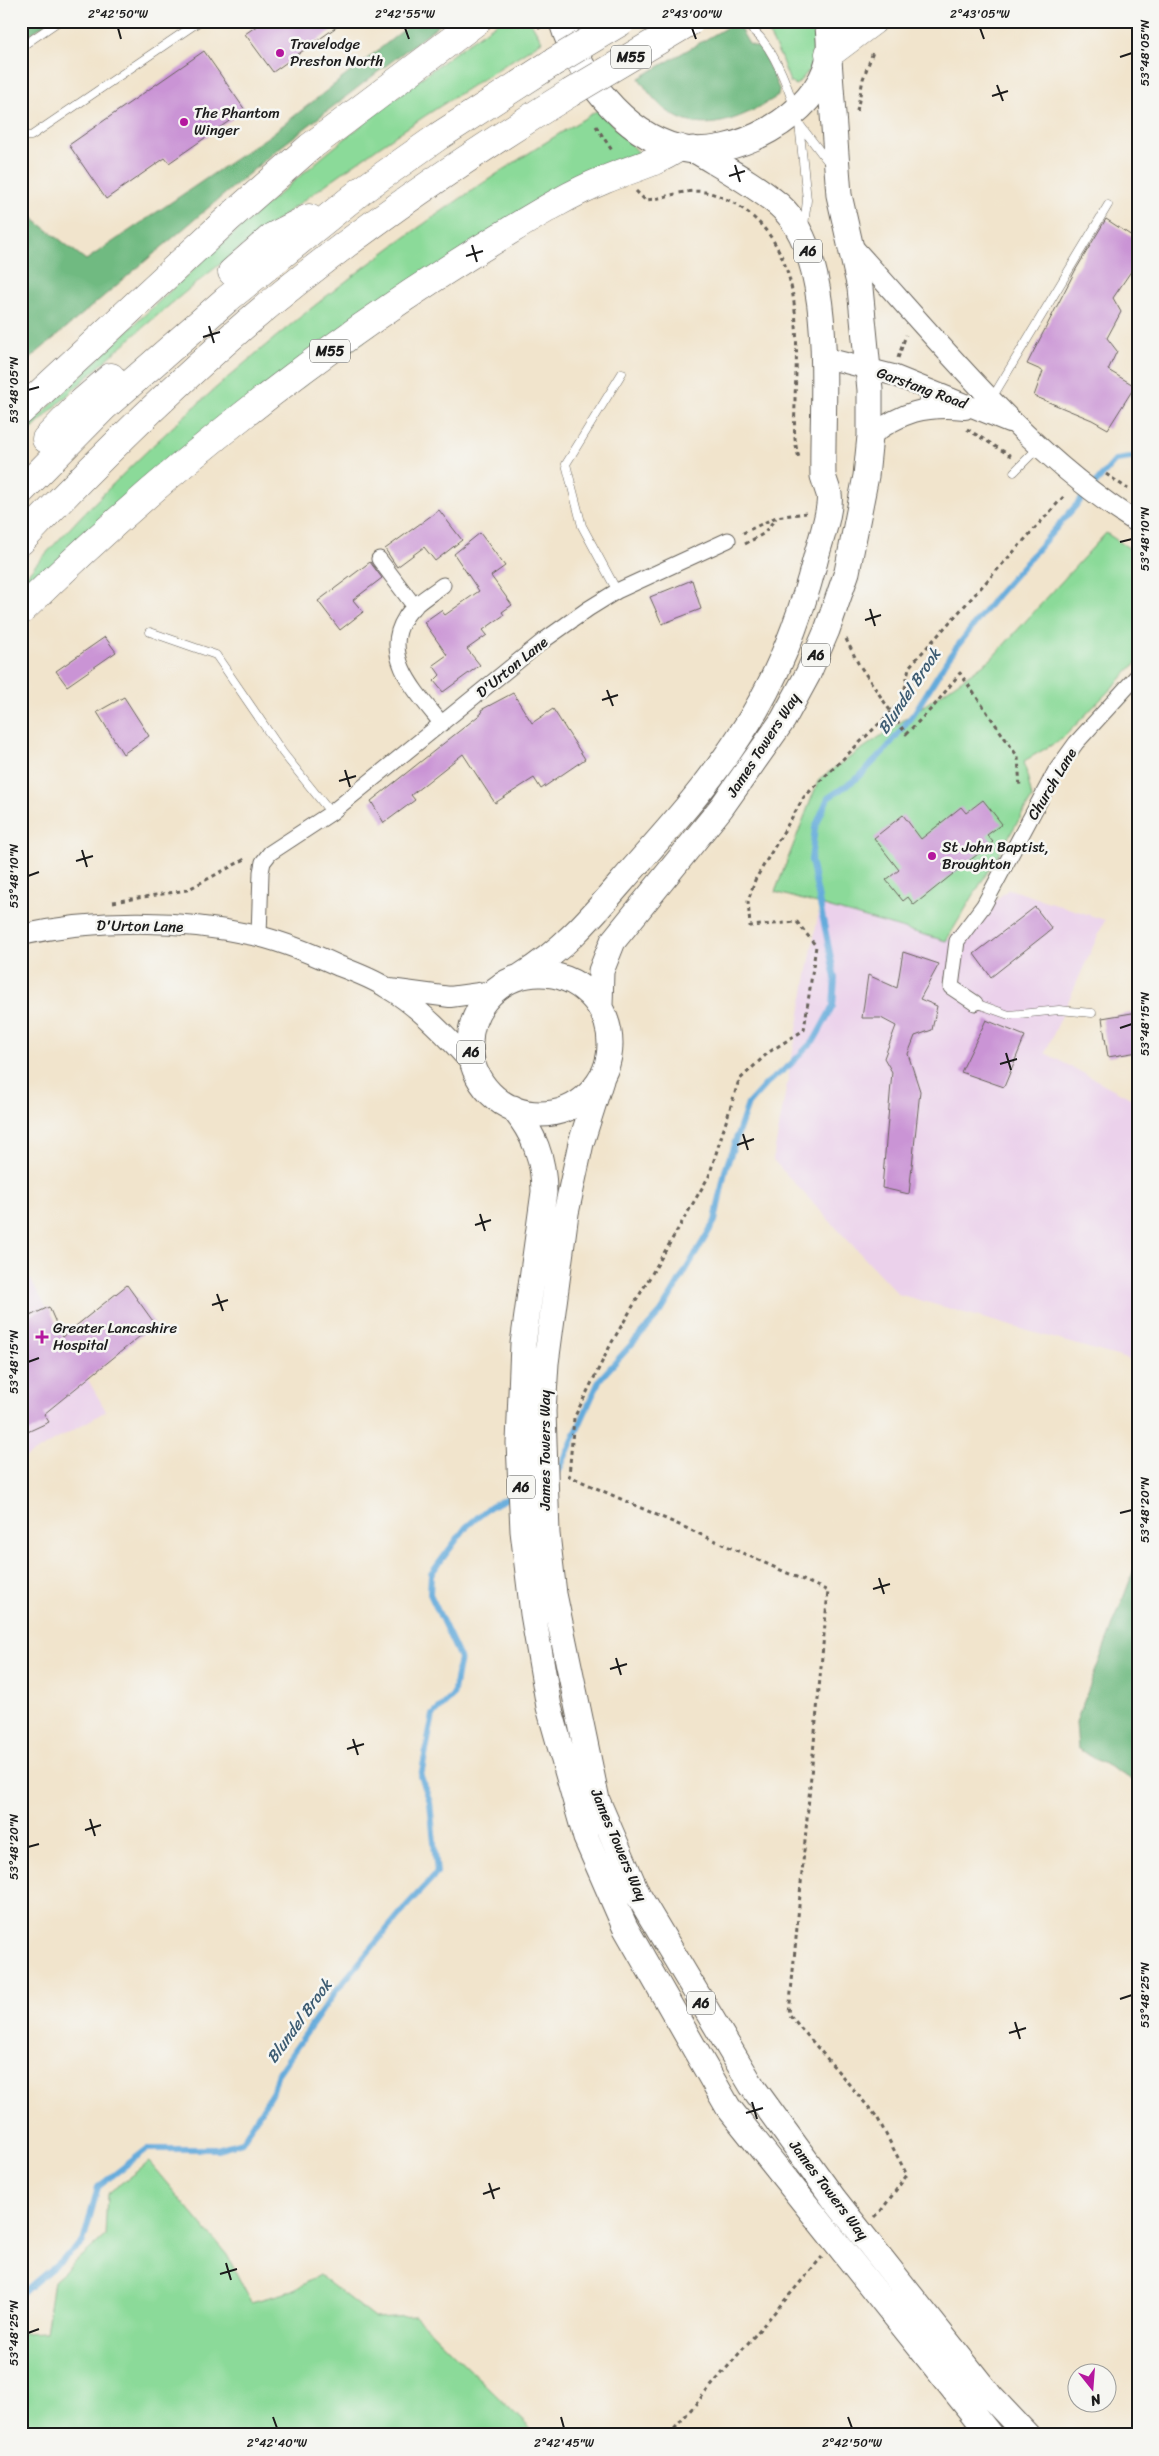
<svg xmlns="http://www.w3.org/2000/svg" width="1159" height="2456" font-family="Sriracha,sans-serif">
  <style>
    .built { fill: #ebd1eb }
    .green { fill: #8bda99; stroke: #547b5a }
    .forest { fill: #70ba81; stroke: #466b4e }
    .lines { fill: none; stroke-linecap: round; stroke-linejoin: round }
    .stream { stroke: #65abdb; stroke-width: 6 }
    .building { fill: #ca94d5 }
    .service-casing { stroke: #67625a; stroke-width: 9 }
    .minor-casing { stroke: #67625a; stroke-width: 17 }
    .tertiary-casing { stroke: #67625a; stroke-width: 22 }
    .primary-casing { stroke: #67625a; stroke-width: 27 }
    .trunk-casing { stroke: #67625a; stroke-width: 28 }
    .motorway-casing { stroke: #67625a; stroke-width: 29 }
    .path { stroke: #67625a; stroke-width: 3; stroke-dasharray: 4 4; stroke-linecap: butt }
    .service { stroke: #fff; stroke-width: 8 }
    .minor { stroke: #fff; stroke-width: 15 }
    .tertiary { stroke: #fff; stroke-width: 20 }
    .primary { stroke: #fff; stroke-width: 25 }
    .trunk { stroke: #fff; stroke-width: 26 }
    .motorway { stroke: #fff; stroke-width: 28 }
    .motorway-bridge-casing { stroke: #67625a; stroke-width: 29; stroke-linecap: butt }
    .motorway-bridge { stroke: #fff; stroke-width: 28 }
    .ticks { fill: none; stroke: #1c1c1c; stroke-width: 2 }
    .poi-dot { fill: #b5179e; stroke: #f6f6f2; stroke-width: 2 }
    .labels { text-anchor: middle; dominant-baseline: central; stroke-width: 5; stroke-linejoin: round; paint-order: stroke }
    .shield { fill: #f6f6f2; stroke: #5d5d5c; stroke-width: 1 }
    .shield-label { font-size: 14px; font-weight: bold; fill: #1c1c1c }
    .poi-label { font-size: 15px; fill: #1c1c1c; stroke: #f6f6f2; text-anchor: start }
    .street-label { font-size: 15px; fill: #1c1c1c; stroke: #f6f6f2 }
    .water-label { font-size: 16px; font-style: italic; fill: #3d5c72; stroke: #f6f6f2 }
    .neatline { fill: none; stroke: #1c1c1c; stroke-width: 2 }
    .ticks-label { font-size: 12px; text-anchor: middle; fill: #1c1c1c }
  </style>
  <rect width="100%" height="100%" fill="#f6f6f2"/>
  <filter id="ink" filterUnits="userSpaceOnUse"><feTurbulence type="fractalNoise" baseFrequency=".02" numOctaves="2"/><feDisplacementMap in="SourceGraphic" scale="10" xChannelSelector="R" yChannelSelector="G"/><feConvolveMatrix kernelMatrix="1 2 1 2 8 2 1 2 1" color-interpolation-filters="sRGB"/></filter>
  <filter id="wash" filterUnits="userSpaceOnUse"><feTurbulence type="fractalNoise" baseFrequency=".0096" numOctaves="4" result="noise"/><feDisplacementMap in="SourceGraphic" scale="20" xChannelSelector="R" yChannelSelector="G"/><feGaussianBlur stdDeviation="1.12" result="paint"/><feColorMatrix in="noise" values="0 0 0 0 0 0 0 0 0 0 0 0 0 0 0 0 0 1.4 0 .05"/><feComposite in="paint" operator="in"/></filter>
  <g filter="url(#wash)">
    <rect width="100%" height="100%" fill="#f1e4cc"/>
    <!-- built -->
    <path class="built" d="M1009,889L1105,920L1045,1053L1138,1102V1362L898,1294L773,1160L820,905L946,941Z
      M21,1263L106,1411L21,1460Z"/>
    <!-- green -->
    <path class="green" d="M500,21H530L542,41C480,81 416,120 356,163C237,246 124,338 21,440V435C118,337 220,243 326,154C383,108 439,62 500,21Z
      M757,21H818C818,49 818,64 796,85L790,82L781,58L771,38Z
      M598,110L645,159L574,185L21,595V581C188,394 384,239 598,110Z
      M1106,533L1138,554V661L1062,739L1024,761L1032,798L946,941L775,892L819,779L991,659Z
      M149,2162L227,2255L251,2302L292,2291L319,2275L374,2318L415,2316L537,2435H21V2333L46,2332L54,2281L105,2236L107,2194Z"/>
    <!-- forest -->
    <path class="forest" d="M21,21H50L21,40Z
      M415,21H444L278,149L21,366V201L36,221L86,260L269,136Z
      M736,22L749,44L761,49L779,89L778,96C723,131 677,141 639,78Z
      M1138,1559V1783L1078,1749L1076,1722Z"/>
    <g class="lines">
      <!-- stream -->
      <path class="stream" d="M552,1477L557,1475L600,1379L661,1312L715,1221L725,1171L748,1104L767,1083L790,1065L815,1039L833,1006L835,978L811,860L815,828L828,798L859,777L887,748L915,712L949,657L998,594L1116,460L1138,457
        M21,2294L83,2242L98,2187L147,2149H217L242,2142L273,2091L277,2075L335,1992L408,1904L437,1873L430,1802L421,1776L433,1715L453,1696L460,1658L430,1594L431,1574L466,1527L491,1506L516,1494"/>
    </g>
    <g id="blocks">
      <!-- building -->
      <path class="building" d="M264,21H345L273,72L245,34Z
        M204,51L245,110L169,163L165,158L106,199L69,145Z
        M1106,219L1138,240V261L1113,298L1121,312L1107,338L1117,351L1108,370L1135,386L1108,429L1092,420L1034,396L1043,371L1027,364L1075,271Z
        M439,510L462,540L435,561L424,547L397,567L385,549Z
        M480,533L505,566L491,576L512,605L502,612L504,615L483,630L487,635L467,649L480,665L443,692L434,681L440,675L433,665L447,655L424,622L441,610L445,615L479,591L454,554Z
        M370,562L382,578L353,600L363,612L340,630L318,601Z
        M692,580L701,609L662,624L650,597Z
        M105,637L116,652L67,686L56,671Z
        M513,693L532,723L553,709L585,759L541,789L534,778L495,803L463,754L411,795L415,800L384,823L371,801L482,713L481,710Z
        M124,697L149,736L123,754L97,712Z
        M983,800L1002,824L987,835L993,842L914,905L908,897L903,901L886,880L899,870L874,838L903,815L921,839L961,807L966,813Z
        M1035,907L1052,929L991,977L974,954Z
        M903,952L939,964L920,999L937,1006L932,1030L915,1036L908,1054L920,1091L909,1194L882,1188L892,1072L884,1058L896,1026L881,1018H862L868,975L897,988Z
        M1138,1012V1052L1108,1057L1102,1018Z
        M986,1020L1025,1036L1004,1087L961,1072Z
        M127,1285L155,1324L44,1414L49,1422L21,1435V1320L49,1307L62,1337Z"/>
    </g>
  </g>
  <g filter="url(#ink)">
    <use href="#blocks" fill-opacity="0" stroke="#67625a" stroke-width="1"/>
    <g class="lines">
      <!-- service casing -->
      <g class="service-casing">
        <path id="service" d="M744,21C749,29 758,33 763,41C779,61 792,98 799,123L807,200L804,226
          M21,47L59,21
          M800,125L829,163
          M21,136H31L200,21
          M992,398L1108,205
          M1014,472L1039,447
          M617,591L582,526L566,464L622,373
          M150,632L216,655L283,753L331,813
          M975,1003L1009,1015L1059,1010L1092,1013"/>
      </g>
      <!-- minor casing -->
      <g class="minor-casing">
        <path id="minor" d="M379,559L415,607
          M442,724C419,695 380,657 405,618C413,604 430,595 443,585
          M259,936L261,872L263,862L270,853L331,813L543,641L588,609L617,591L728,540
          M975,1003L951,987L957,941L984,905L1055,772L1076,743L1138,675"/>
      </g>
      <!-- tertiary casing -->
      <g class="tertiary-casing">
        <path id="tertiary" d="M850,244C938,340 1027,454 1138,523
          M822,357L893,375L1009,422
          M870,436C902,412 924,405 965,409
          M21,935C97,918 182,919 258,936C286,943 313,954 339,966C355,972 373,979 387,988C417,1005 452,1041 474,1067
          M390,989L450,997L494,991"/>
      </g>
      <!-- primary casing -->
      <g class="primary-casing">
        <path id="primary" d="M470 1044a70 70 0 1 1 140 0a70 70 0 1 1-140 0Z
          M521,976C566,949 598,909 632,870C670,827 708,785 739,737C775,684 799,622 815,561C819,544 832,510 829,494C827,488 825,482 823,476C821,404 838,256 779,205C753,183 722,167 693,149
          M600,1006L601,971L613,941L721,808L783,720L808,674L827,630L847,572L866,476L870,436V390L860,288L839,195L829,60
          M601,1080L581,1143L566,1213L546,1363L543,1411L547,1534L554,1594L597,1800L638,1895L752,2086L834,2199L991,2397L1027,2435
          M513,1108C534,1134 544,1158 544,1192L523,1344L519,1443L523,1531L533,1614L549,1707L586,1838L625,1927L728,2107L990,2435"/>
      </g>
      <!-- trunk casing -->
      <g class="trunk-casing">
        <path id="trunk" d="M562,21C579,75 621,133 678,148C732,161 817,116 829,59C831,48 829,33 828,21"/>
      </g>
      <!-- motorway casing -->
      <g class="motorway-casing">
        <path id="motorway" d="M829,54L873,21
          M232,272L272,237L309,218
          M21,411L229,218L310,147L477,21
          M46,439L81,403L111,377
          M21,491L104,407L226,300L361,191L439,136L552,63
          M21,541C93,465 168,391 247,323C348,237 458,162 570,93
          M21,611C166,469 328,341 501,236C534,216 569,194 604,180C632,168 652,165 678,148"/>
      </g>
      <!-- path -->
      <path class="path" d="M535,21L540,29
        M857,111L863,79L873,52
        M596,126L613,152
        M636,191L645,200C665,199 684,188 705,192C727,196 749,211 763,227C803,273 797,342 795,399C795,420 792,440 800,460
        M898,358L906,335
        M967,429L1011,456
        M1106,474L1128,489
        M743,533L776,517L806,513
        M745,544L763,534L776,518
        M846,639L858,663L906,734L934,706L960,673L1018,757L1020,788
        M113,902L187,890L247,858
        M875,2217L880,2212L907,2175L877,2117L789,2014L828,1591L569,1476L574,1418L612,1342L709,1176L739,1080L769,1052L804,1030L816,946L797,922L750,926L748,901L755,880L804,797L891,712L903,699L909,667L1066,494
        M669,2435L822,2257"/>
      <!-- service -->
      <use href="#service" class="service"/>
      <!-- minor -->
      <use href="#minor" class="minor"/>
      <!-- tertiary -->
      <use href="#tertiary" class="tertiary"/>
      <!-- primary -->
      <use href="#primary" class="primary"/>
      <!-- trunk -->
      <use href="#trunk" class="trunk"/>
      <!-- motorway -->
      <use href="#motorway" class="motorway"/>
      <!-- motorway-bridge casing -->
      <g class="motorway-bridge-casing">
        <path id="motorway-bridge" d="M552,63L622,21
          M570,93L691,21"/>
      </g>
      <!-- motorway-bridge -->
      <use href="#motorway-bridge" class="motorway-bridge"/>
    </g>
  </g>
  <!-- ticks -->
  <path class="ticks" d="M118,28L121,39M405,28L409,39M692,28L696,39M980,28L984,39M1120,57L1132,53M997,85L1003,101M992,96L1008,91M735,165L740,182M729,176L745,171M472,245L477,262M466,256L483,251M209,326L214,343M203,337L220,332M28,390L39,387M1120,542L1132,539M870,609L875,626M865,620L881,615M607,690L613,706M602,700L618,695M345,770L350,787M339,781L356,776M82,850L87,867M76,861L93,856M28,876L39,872M1120,1028L1132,1024M1006,1053L1011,1070M1000,1064L1017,1059M743,1134L748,1150M737,1145L754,1139M480,1214L485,1231M475,1225L491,1220M217,1294L223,1311M212,1305L228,1300M28,1362L39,1358M1120,1513L1132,1510M879,1578L884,1594M873,1589L890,1584M616,1658L621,1675M610,1669L627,1664M353,1739L358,1755M347,1749L364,1744M90,1819L95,1836M85,1830L101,1825M28,1847L39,1844M1120,1999L1132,1995M1015,2022L1020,2039M1009,2033L1026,2028M752,2102L757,2119M746,2113L763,2108M489,2183L494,2199M483,2194L500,2188M226,2263L231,2280M220,2274L237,2269M28,2333L39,2329M273,2417L277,2428M561,2417L564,2428M848,2417L852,2428"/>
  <!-- markers -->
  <g class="poi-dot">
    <circle cx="280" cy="53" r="5"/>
    <circle cx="184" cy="122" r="5"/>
    <circle cx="932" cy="856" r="5"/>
    <path d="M39.5 1329.5h5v5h5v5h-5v5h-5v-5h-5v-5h5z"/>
  </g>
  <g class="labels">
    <!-- shield labels -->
    <g class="shield">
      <rect x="611" y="45.5" width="40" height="23" rx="4"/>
      <rect x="794" y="239.5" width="28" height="23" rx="4"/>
      <rect x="310" y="339.5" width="40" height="23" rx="4"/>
      <rect x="802" y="643.5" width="28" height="23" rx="4"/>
      <rect x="457" y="1040.5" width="28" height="23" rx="4"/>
      <rect x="507" y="1475.5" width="28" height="23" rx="4"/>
      <rect x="687" y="1991.5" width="28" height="23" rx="4"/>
    </g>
    <g class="shield-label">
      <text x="631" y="57">M55</text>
      <text x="808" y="251">A6</text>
      <text x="330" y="351">M55</text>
      <text x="816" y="655">A6</text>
      <text x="471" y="1052">A6</text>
      <text x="521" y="1487">A6</text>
      <text x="701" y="2003">A6</text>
    </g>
    <!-- poi labels -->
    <g class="poi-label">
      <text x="290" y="44">Travelodge<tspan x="290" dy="17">Preston North</tspan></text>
      <text x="194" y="113">The Phantom<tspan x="194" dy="17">Winger</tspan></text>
      <text x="942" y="847">St John Baptist,<tspan x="942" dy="17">Broughton</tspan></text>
      <text x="53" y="1328">Greater Lancashire<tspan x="53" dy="17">Hospital</tspan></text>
    </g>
    <!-- street labels -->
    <g class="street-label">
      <text transform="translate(922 388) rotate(20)">Garstang Road</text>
      <text transform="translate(512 667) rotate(-39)">D'Urton Lane</text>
      <text transform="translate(763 745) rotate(-57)">James Towers Way</text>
      <text transform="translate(1052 784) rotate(-59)">Church Lane</text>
      <text transform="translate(140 926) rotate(1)">D'Urton Lane</text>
      <text transform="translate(545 1450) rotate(-90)">James Towers Way</text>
      <text transform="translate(619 1845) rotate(67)">James Towers Way</text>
      <text transform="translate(829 2190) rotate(53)">James Towers Way</text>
    </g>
    <!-- water labels -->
    <g class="water-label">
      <text transform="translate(909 691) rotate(-56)">Blundel Brook</text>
      <text transform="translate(299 2021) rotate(-54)">Blundel Brook</text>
    </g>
  </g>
  <!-- margin -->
  <rect width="1159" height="2456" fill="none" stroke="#f6f6f2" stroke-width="55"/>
  <!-- north arrow -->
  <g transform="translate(1092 2388) rotate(163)"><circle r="24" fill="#f6f6f2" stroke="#9f9f9c"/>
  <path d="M0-4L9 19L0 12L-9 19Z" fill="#b5179e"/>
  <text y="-8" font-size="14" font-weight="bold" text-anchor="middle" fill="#1c1c1c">N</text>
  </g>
  <rect x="28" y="28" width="1104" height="2400" class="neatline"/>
  <g class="ticks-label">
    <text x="118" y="18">2°42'50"W</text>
    <text x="405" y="18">2°42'55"W</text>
    <text x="692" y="18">2°43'00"W</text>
    <text x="980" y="18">2°43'05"W</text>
    <text transform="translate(1145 53) rotate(-90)" y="4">53°48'05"N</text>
    <text transform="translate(14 390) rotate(-90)" y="4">53°48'05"N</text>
    <text transform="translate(1145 539) rotate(-90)" y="4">53°48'10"N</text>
    <text transform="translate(14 876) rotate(-90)" y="4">53°48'10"N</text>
    <text transform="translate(1145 1024) rotate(-90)" y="4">53°48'15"N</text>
    <text transform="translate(14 1362) rotate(-90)" y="4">53°48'15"N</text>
    <text transform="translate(1145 1510) rotate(-90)" y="4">53°48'20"N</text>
    <text transform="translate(14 1847) rotate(-90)" y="4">53°48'20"N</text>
    <text transform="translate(1145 1995) rotate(-90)" y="4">53°48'25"N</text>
    <text transform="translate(14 2333) rotate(-90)" y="4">53°48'25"N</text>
    <text x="277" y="2447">2°42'40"W</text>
    <text x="564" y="2447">2°42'45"W</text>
    <text x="852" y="2447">2°42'50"W</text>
  </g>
</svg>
